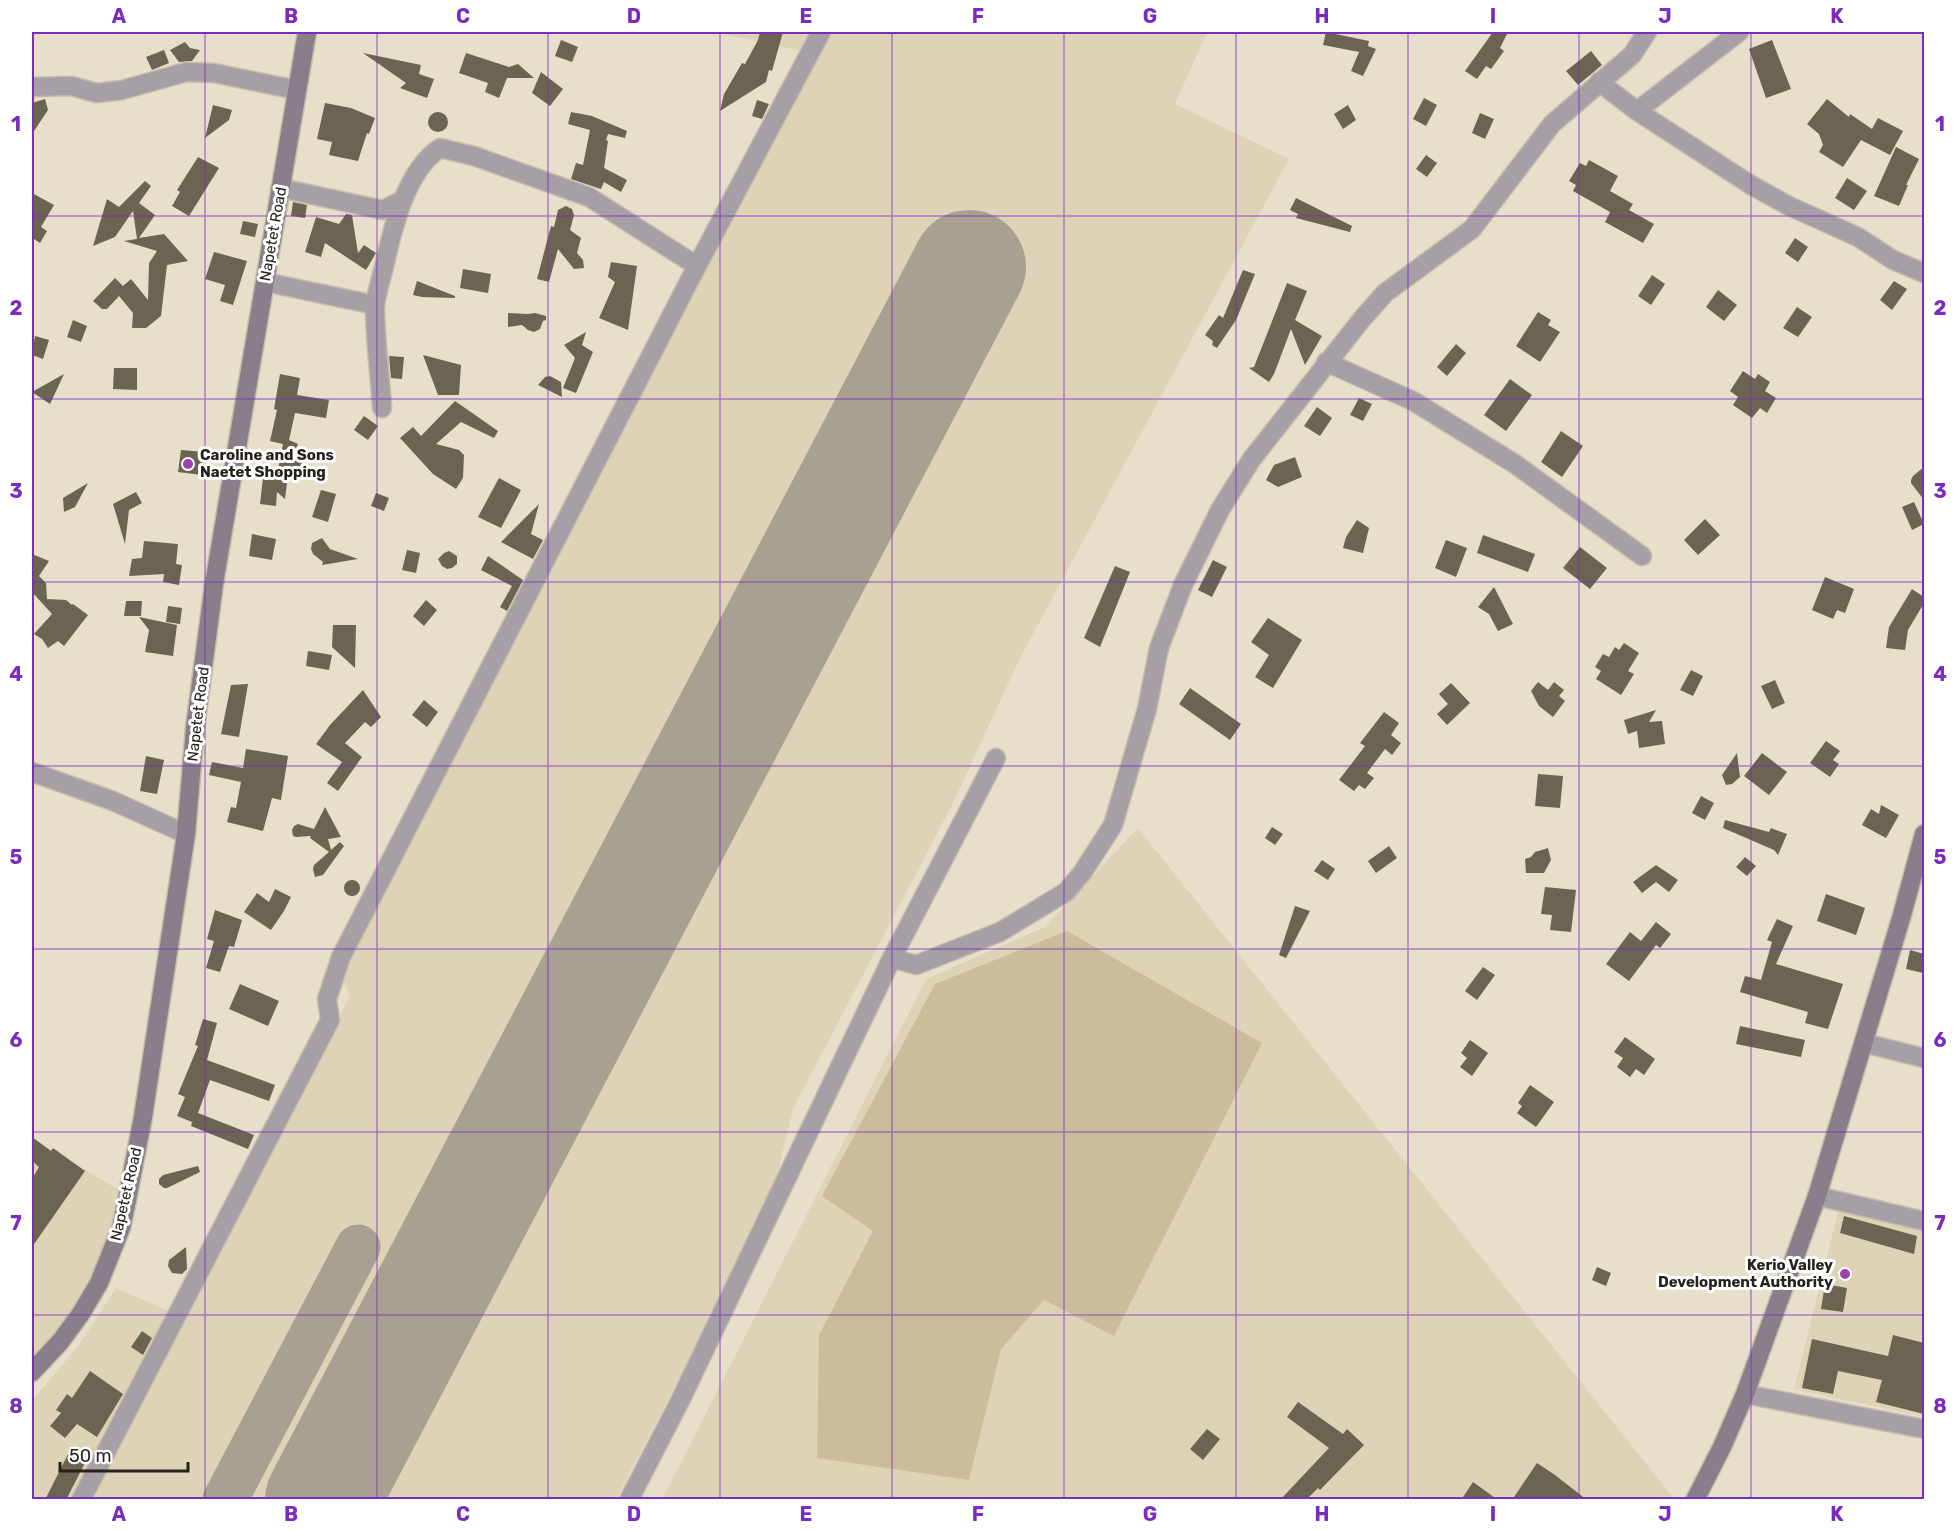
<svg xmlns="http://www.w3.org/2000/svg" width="1956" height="1531" font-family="Rubik,sans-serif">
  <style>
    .built { fill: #dfd3b7 }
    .green { fill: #cbbd9b }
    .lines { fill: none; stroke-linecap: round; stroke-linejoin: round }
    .taxiway { stroke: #a8a090; stroke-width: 45 }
    .runway { stroke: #a8a090; stroke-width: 114 }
    .building { fill: #6b6452 }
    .street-casing { stroke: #c5bdab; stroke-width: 21 }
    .secondary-casing { stroke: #c5bdab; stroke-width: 21 }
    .street { stroke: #a69fa6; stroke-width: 18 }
    .secondary { stroke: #897f8a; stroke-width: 18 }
    .grid { fill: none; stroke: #7b2cbf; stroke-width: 1.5; stroke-opacity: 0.55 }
    .poi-dot { fill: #9e41ab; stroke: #fff; stroke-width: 2 }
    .labels { text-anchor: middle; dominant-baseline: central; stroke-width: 6; stroke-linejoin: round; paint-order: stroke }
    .street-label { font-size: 15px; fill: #25221a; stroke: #fff }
    .poi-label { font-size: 15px; font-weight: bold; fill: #25221a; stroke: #fff; text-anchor: start }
    .neatline { fill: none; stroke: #7b2cbf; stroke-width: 2 }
    .grid-label { font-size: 20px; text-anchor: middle; font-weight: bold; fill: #7b2cbf }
  </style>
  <rect width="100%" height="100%" fill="#e8dfcb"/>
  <!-- built -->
  <path class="built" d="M713,32H810L801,51Z
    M829,32H1207L1175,104L1289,159L1019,660L954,801L793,1109L770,1204L616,1499L90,1500L316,1066L350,995L340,976Z
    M1138,828L1672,1496L1670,1500H662L926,979L1045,927Z
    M32,1138L124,1193L87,1294L32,1365Z
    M1839,1208L1924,1224V1417L1794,1389Z
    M116,1288L174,1313L72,1499L32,1500V1401L79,1345Z"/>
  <!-- green -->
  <path class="green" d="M1067,931L1262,1043L1114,1336L1044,1300L1001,1349L969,1480L817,1458L819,1335L873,1231L822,1196L935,984Z"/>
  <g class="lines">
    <!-- taxiway -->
    <path class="taxiway" d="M225,1500L358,1247"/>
    <!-- runway -->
    <path class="runway" d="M322,1500L969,267"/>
  </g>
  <!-- building -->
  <path class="building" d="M760,32H783L772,71L769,70L766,82L720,111L724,94L742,63L745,64L758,40Z
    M1326,32L1369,41L1368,46L1376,49L1363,76L1351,71L1359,52L1323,45Z
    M1493,32H1508L1500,48L1504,51L1491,69L1486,66L1477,79L1465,71Z
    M561,40L578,47L572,62L555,56Z
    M1772,40L1791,89L1766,98L1749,49Z
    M185,42L190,48L200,50L192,61L179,62L170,50Z
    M164,50L169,63L152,70L146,57Z
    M1591,51L1602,65L1578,85L1566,71Z
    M363,53L421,65L419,74L434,79L427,98L400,88L406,83Z
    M466,53L509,67L518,64L534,78H507L499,98L485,92L488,83L459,73Z
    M541,72L563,89L550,106L532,93Z
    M1424,98L1437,105L1426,126L1413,119Z
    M45,99L48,110L32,134V103Z
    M1827,99L1849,117L1850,114L1872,129L1878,118L1903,131L1890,155L1861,140L1843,167L1819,152L1823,145L1819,134L1807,124Z
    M757,100L769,104L762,119L752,116Z
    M325,103L351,108L375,118L369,134L367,133L358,161L329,155L332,142L317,139Z
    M213,105L232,110L229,120L205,138Z
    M1348,105L1356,120L1343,129L1334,114Z
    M428 122a10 10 0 1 1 20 0a10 10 0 1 1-20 0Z
    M571,112L592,116L627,131L625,138L608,134L606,140L608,141L604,168L627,180L621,192L604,182L601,189L571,179L576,163L583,165L590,130L568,124Z
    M1480,113L1494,119L1485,139L1472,133Z
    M1896,147L1919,159L1906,185H1908L1899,206L1874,196Z
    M1426,155L1437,163L1427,177L1416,169Z
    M198,157L219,168L189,216L172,206L180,192L177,190Z
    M1589,160L1618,176L1610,191L1633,204L1629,210L1654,224L1643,243L1605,222L1610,212L1573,191L1576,185L1569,181L1580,163L1586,166Z
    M1847,178L1867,191L1854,210L1835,198Z
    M145,181L151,186L139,203L155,215L139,238L164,234L188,261L167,265L161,316L146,328H132L133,313L119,296L107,309H102L93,301L115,278L123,286L131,279L148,300L149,263L157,251L124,241L137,239L133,211L115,237L93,246L107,199L119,207Z
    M32,193L54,205L41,227L47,231L40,243L34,239L32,244Z
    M1296,198L1352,226L1350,232L1296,218L1298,214L1290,210Z
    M293,202L307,205L305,218L291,216Z
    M566,206L572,209L574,215L570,230L581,238L577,253L583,260L584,268L574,269L558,249L549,282L537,279L551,226L554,227L558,210Z
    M346,214L352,215L358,253L364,245L376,253L366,270L325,243L321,257L305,252L316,217L339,224Z
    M243,221L258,224L255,237L240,234Z
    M1795,238L1808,247L1798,262L1785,253Z
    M214,252L247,261L233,305L220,301L225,285L205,279Z
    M611,262L637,266L628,330L599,318L615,282L608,277Z
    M463,269L491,274L488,293L460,288Z
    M1243,270L1255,274L1236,320L1217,348L1212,345L1213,341L1205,335L1219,315L1223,318Z
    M1652,275L1665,284L1651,305L1638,296Z
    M417,281L455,296V298L422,297L413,295Z
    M1894,281L1907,289L1892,310L1880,300Z
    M1287,283L1307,291L1295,320L1322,336L1305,365L1291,329L1274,374L1269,382L1249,368L1254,367Z
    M1718,290L1737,305L1724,321L1706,307Z
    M1797,307L1812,317L1798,337L1783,328Z
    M1538,312L1551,320L1548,325L1560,332L1540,362L1516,346Z
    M508,313L528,314L535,313L546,316V320L543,321L540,329L534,332L528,330L522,325L508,327Z
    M73,320L87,326L81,342L67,337Z
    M586,332L582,345L593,352L576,393L563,388L575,358L564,345Z
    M35,336L49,340L43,359L32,355Z
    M1456,344L1466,353L1447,376L1437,367Z
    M423,355L461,365L459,395H438Z
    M389,356L404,357L402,379L391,378Z
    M114,368H137V390L113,389Z
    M1743,371L1755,379L1758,374L1770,382L1765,391L1776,398L1767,413L1760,408L1752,418L1733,405L1738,397L1730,391Z
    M64,374L50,404L32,392Z
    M280,374L300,378L297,395L329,400L326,418L295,413L289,440L298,444L293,455L304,457L301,470L288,467L285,475H288L285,499L277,492L276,506L260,504L263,478L256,472L277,474L283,444L270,441L277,410L274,409Z
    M550,376L561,382L562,397L538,385L545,377Z
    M1510,379L1532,395L1506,431L1484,415Z
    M1359,398L1372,404L1363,421L1350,415Z
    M455,401L498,431L494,438L461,422L436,444L459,450L464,455L463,478L456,489L433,474L400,438L413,427L421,436Z
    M1317,407L1332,418L1320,436L1304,426Z
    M364,416L378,426L368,440L354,430Z
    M1561,431L1583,446L1562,477L1541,462Z
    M181,450L205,452L202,475L178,472Z
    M1295,457L1302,477L1278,487L1266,480L1274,465Z
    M1924,467V500L1911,483V480L1913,476Z
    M499,478L521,490L501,528L478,517Z
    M88,483L75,507L64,512L63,498Z
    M321,490L336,494L328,522L312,517Z
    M136,492L142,503L129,510L125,544L113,504Z
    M376,493L389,498L384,511L371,506Z
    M1914,502L1924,524L1912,530L1902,507Z
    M539,504L531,534L543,540L533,559L501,542Z
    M1705,519L1720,535L1698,555L1684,540Z
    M1357,520L1369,528L1363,553L1343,548L1346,537Z
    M252,534L276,539L272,560L249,556Z
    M1483,535L1535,554L1528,572L1477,553Z
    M322,538L330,549L358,559L322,565L323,562L313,554L311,549L312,543Z
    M1446,540L1467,548L1456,577L1435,568Z
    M144,541L178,544L176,564L182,565L179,585L163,582L164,574L129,576L132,559L142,558Z
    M1580,547L1607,568L1590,589L1563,568Z
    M407,550L420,553L416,573L402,570Z
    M449,551L457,556V564L452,568L447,569L442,566L438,559L444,553Z
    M32,554L49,561L39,576L46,583L47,599L66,600L72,605L73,604L88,615L64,646L58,641L48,648L42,639L34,634L52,614L32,592Z
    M488,556L523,580L507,611L500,607L512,586L481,570Z
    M1213,560L1227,567L1212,597L1198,590Z
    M1115,566L1130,572L1100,647L1084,638Z
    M1825,577L1854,589L1845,613L1837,610L1833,619L1812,610Z
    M1494,587L1513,624L1498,631L1489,614L1478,607Z
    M1912,589L1924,597V603L1908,630L1905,650L1886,648L1889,627Z
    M426,600L437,610L424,626L413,616Z
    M126,601H142L141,616H124Z
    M168,606L182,608L180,624L166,622Z
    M139,617L177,625L173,656L145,652L149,630Z
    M1268,618L1302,640L1273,688L1255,677L1269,655L1251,642Z
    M333,625H356L355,668L332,647Z
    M1624,643L1639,653L1628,671L1634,674L1621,695L1596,679L1601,671L1595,667L1603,654L1609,657L1615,647L1619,650Z
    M308,651L332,655L329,670L306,666Z
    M1691,670L1703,676L1693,696L1680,690Z
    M1775,680L1785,703L1772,709L1761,686Z
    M1538,682L1548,690L1554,682L1564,690L1559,696L1565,701L1553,717L1539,706L1531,691Z
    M1451,683L1470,703L1447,725L1437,714L1448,704L1439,694Z
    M248,684L239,737L221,734L231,685Z
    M1190,688L1241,724L1230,740L1179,704Z
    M363,690L381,717L371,727L365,722L345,743L362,757L338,791L327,783L342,762L316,744L330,725Z
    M424,700L438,712L427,727L412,715Z
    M1656,710L1649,722L1662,721L1665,744L1639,748L1637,731L1628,734L1624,720Z
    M1384,712L1399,723L1391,735L1401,743L1392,755L1385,749L1367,773L1374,778L1365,789L1359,785L1354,791L1339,780L1365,746L1360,743Z
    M1826,741L1840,751L1833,760L1839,764L1830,777L1810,763Z
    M246,749L288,756L281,800L272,798L263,831L227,822L231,807L236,808L241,782L209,775L212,762L243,768Z
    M1737,753L1740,777L1732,784L1726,785L1722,775Z
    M1762,753L1787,772L1769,795L1744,776Z
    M146,756L164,760L157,794L140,791Z
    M1538,774L1563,776L1560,808L1535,806Z
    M1701,796L1714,803L1705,820L1692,813Z
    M1881,805L1899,815L1886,838L1862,825L1871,809L1879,814Z
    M325,807L341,837L328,839L331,850L340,842L344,846L323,875L315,877L313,869L314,865L329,852L310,838L311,836L296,837L293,836L292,830L294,826L298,824L314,829Z
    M1725,820L1769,832L1771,828L1787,834L1778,855L1774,850L1723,828Z
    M1272,827L1283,834L1275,845L1265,838Z
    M1389,846L1397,858L1376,873L1368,861Z
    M1548,848L1551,860L1544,873H1526L1525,859L1531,857L1535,852Z
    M1745,857L1756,866L1747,876L1736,867Z
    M1322,860L1335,869L1328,880L1314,871Z
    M1656,865L1678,880L1669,892L1656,882L1642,893L1633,882Z
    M344 888a8 8 0 1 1 16 0a8 8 0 1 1-16 0Z
    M1545,887L1576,890L1571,932L1550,930L1552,915L1541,914Z
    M275,889L291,897L284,911L271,930L244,912L257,893L269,902Z
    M1826,894L1865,908L1856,935L1817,921Z
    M1295,906L1310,911L1286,958L1279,955Z
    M215,910L242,920L234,947L229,946L220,972L206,968L214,941L207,939Z
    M1777,919L1793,926L1776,964L1843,984L1828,1029L1805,1023L1808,1012L1740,992L1745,976L1761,980L1772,942L1767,940Z
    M1656,922L1671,934L1660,948L1656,945L1629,981L1606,964L1630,932L1641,941Z
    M1910,950L1924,954L1923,973L1906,969Z
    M1483,967L1495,975L1477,1000L1465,991Z
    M240,984L279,1001L268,1026L229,1009Z
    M203,1019L217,1023L207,1060L275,1085L269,1101L210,1080L198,1113L254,1135L248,1149L191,1126L192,1122L177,1116L185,1097L178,1094L198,1046L195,1045Z
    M1740,1026L1805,1040L1801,1057L1736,1044Z
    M1625,1037L1655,1059L1644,1075L1636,1069L1630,1077L1617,1067L1623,1058L1614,1052Z
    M1470,1040L1488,1053L1472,1076L1460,1067L1467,1058L1461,1053Z
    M1530,1085L1554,1102L1536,1127L1517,1113L1522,1106L1518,1103Z
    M32,1137L51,1151L53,1148L85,1171L32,1247V1179L39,1167L32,1161Z
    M198,1166L200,1172L167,1188H164L159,1184V1179L163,1175Z
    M1844,1216L1917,1236L1914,1254L1840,1233Z
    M186,1247L187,1269L182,1274L172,1273L168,1266L169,1260Z
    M1597,1267L1611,1273L1606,1286L1592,1280Z
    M1825,1284L1847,1288L1843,1312L1821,1309Z
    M142,1331L152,1338L143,1355L131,1347Z
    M1893,1335L1924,1343V1414L1876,1402L1882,1380L1838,1371L1833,1394L1802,1388L1812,1339L1888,1356Z
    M90,1371L123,1394L97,1437L77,1424L65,1438L50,1426L61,1413L56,1410L67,1394L72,1398Z
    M1298,1402L1343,1434L1347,1429L1364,1445L1320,1490L1318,1488L1309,1497L1312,1500H1280L1329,1448L1287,1417Z
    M1207,1429L1220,1439L1203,1460L1190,1449Z
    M68,1454L85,1463L66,1500H45Z
    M1537,1463L1555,1475L1587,1500H1512Z
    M1473,1482L1498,1500H1461Z"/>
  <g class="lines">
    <!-- street casing -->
    <g class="street-casing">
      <path id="street" d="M1599,82L1637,111L1751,185L1789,206L1858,237L1893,260L1924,273
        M32,87L71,86L97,93L122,90L186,72L214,73L297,90
        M1637,111L1739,32
        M280,188L383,210L403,200
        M265,282L375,305
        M1326,362L1413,401L1515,464L1642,556
        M382,408C380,375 375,340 375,307C376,295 380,282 383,271C392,231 405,171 440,148L474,156L589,197L697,266
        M32,772L113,801L186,834
        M892,958L916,965L1000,932L1066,892L1082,873L1113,825L1147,709L1159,648L1183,585L1220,510L1251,460L1362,319L1385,293L1472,229L1552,124L1632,55L1647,32
        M1864,1043L1924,1058
        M1817,1196L1924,1221
        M1745,1394L1924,1429
        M81,1500L330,1020L327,999L341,957L697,266L821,32
        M629,1500L680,1401L892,958L996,758"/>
    </g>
    <!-- secondary casing -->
    <g class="secondary-casing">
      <path id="secondary" d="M32,1372L60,1342L80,1315L99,1283L121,1228L127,1200L143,1117L186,834L195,728L214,584L307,32
        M1695,1500L1722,1447L1745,1394L1817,1196L1902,915L1924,834"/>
    </g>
    <!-- street -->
    <use href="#street" class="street"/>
    <!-- secondary -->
    <use href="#secondary" class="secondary"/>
  </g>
  <!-- grid -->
  <path class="grid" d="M205,32V1500M377,32V1500M548,32V1500M720,32V1500M892,32V1500M1064,32V1500M1236,32V1500M1408,32V1500M1579,32V1500M1751,32V1500M32,216H1924M32,399H1924M32,582H1924M32,766H1924M32,949H1924M32,1132H1924M32,1315H1924"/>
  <!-- markers -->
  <g class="poi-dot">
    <circle cx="188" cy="464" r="6"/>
    <circle cx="1845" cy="1274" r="6"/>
  </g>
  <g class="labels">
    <!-- street labels -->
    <g class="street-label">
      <text transform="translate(273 234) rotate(-80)">Napetet Road</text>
      <text transform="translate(198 714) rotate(-83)">Napetet Road</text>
      <text transform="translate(126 1194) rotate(-77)">Napetet Road</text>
    </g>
    <!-- poi labels -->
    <g class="poi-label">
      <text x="200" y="455">Caroline and Sons<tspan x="200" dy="17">Naetet Shopping</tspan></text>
      <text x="1833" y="1265" text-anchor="end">Kerio Valley<tspan x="1833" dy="17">Development Authority</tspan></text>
    </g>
  </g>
  <!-- border -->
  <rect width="1956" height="1531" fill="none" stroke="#ffffff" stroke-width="66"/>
  <!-- scale -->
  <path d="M60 1462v9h128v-9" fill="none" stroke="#25221a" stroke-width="3"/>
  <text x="69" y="1462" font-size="18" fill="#25221a" stroke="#ffffff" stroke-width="4.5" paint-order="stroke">50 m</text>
  <rect x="33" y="33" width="1890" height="1465" class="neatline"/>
  <g class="grid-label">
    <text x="119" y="23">A</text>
    <text x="291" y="23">B</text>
    <text x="463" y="23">C</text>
    <text x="634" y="23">D</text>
    <text x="806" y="23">E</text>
    <text x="978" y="23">F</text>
    <text x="1150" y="23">G</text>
    <text x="1322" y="23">H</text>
    <text x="1493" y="23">I</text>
    <text x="1665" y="23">J</text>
    <text x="1837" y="23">K</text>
    <text x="16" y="131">1</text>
    <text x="1940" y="131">1</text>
    <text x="16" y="315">2</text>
    <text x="1940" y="315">2</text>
    <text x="16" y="498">3</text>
    <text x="1940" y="498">3</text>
    <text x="16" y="681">4</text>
    <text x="1940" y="681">4</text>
    <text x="16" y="864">5</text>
    <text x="1940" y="864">5</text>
    <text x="16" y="1047">6</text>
    <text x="1940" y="1047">6</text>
    <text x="16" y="1230">7</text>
    <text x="1940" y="1230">7</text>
    <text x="16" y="1413">8</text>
    <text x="1940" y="1413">8</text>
    <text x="119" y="1521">A</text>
    <text x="291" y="1521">B</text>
    <text x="463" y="1521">C</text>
    <text x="634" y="1521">D</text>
    <text x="806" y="1521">E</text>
    <text x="978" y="1521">F</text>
    <text x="1150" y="1521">G</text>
    <text x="1322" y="1521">H</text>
    <text x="1493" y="1521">I</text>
    <text x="1665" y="1521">J</text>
    <text x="1837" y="1521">K</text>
  </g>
</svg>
